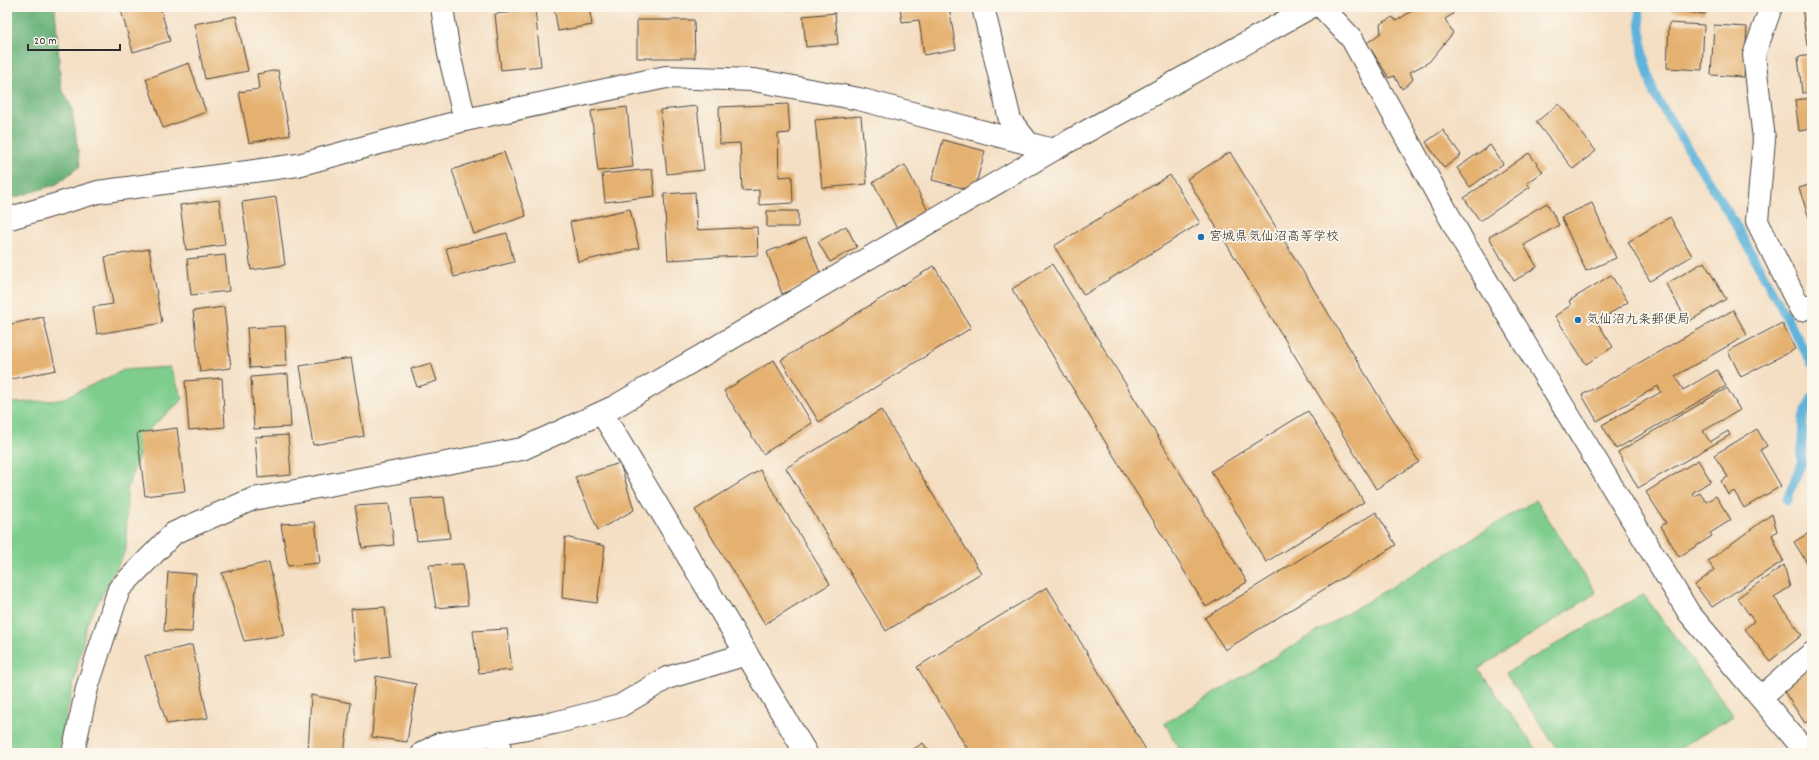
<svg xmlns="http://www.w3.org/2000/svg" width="1819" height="760" font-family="Dekko,'Klee One',sans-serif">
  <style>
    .green { fill: #7ecd8d; stroke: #547c5c }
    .forest { fill: #66b078; stroke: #486e52 }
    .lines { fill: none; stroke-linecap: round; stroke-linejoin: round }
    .stream { stroke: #5eb3da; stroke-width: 9 }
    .building { fill: #e5b16f }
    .minor-casing { stroke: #494642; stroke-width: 24 }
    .minor { stroke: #fff; stroke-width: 22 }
    .poi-dot { fill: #1f6fb2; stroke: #fbf7ec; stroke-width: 1.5 }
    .labels { text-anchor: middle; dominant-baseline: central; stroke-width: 3.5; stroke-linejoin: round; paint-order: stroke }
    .poi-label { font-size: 13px; fill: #2b2b2b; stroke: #fbf7ec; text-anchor: start }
  </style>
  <rect width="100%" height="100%" fill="#fbf7ec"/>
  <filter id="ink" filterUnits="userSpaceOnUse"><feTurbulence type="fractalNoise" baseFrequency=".025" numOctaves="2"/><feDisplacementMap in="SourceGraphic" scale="8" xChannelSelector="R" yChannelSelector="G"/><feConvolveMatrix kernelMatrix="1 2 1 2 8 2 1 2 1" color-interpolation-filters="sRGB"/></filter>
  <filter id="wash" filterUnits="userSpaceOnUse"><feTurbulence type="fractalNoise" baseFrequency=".012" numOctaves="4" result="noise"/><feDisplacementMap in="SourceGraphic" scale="16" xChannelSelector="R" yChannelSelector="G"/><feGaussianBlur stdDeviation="0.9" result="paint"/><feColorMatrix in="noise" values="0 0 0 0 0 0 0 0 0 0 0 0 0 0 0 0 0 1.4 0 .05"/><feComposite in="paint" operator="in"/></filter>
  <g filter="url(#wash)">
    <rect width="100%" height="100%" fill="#f4dfc4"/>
    <!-- green -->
    <path class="green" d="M170,367L183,399L148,430L127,488L126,550L87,623L58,753H7V402L13,403L60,400L124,370Z
      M1536,500L1596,593L1478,669L1539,753H1181L1165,723Z
      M1643,594L1734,716L1671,753H1560L1506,673Z"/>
    <!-- forest -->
    <path class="forest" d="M7,7H55L61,87L72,108L80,166L57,184L7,200Z"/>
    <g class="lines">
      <!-- stream -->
      <path class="stream" d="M1639,7L1643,55L1654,94L1734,222L1812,364
        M1787,500L1801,464L1803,418L1812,397"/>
    </g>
    <g id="blocks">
      <!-- building -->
      <path class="building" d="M120,7H160L170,41L133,52Z
        M554,7H589L592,25L558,31Z
        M787,7H809V8L787,10Z
        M900,7H949L956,49L924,55L919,20L902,22Z
        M1418,7H1448L1453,14L1445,19L1453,33L1429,62L1410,72L1413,79L1410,83L1402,89L1394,76L1389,78L1367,43L1381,33L1380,24L1393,17L1396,21Z
        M1671,7H1706L1705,14L1671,11Z
        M1802,7H1812V45L1807,46Z
        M535,10L541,66L501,70L495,14Z
        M835,13L838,44L806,47L803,16Z
        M236,16L248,71L205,79L194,24Z
        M637,20H694L695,58H637Z
        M1669,23L1704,25L1702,70L1667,68Z
        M1714,25L1747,27L1744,77L1711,75Z
        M1812,55V92L1802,93L1798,57Z
        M189,63L206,112L163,128L146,79Z
        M278,70L290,135L249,143L239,92L259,89L257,74Z
        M1812,98V129L1799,131L1795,100Z
        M788,104L790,133L778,134L779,177L792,176L793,203L759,205V190L742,191L740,143L720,144L719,107Z
        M1559,104L1596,151L1573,169L1536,122Z
        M697,106L704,170L667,174L660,110Z
        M627,107L633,167L598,171L591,111Z
        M861,116L867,184L822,188L815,120Z
        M1443,130L1461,155L1444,168L1426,142Z
        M943,140L985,151L974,191L932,180Z
        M1490,145L1503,164L1470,187L1457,168Z
        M504,152L526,216L474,234L452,170Z
        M1230,152L1419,462L1376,489L1187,179Z
        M1529,153L1543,172L1527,183L1530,187L1480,221L1464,198Z
        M905,165L928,211L896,227L873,182Z
        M652,169L655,196L605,202L602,174Z
        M1170,175L1200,223L1084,295L1054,246Z
        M1812,184V227L1799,188Z
        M695,192L697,230L757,227L758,255L668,260L664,194Z
        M276,197L285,265L251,270L242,202Z
        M219,200L225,245L186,250L180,205Z
        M1547,203L1559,225L1524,245L1537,267L1514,281L1489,237Z
        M1592,203L1616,258L1586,271L1561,217Z
        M630,209L639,248L578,262L570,222Z
        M767,211H798V227H767Z
        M1670,217L1692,256L1650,281L1628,242Z
        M846,226L857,247L830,262L818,242Z
        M507,233L514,262L454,277L446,248Z
        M806,237L822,278L782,294L767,252Z
        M149,249L162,323L97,334L93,307L113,304L105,257Z
        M225,255L229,291L191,295L187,259Z
        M1704,262L1726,299L1688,322L1666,284Z
        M1052,264L1247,582L1206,607L1012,289Z
        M934,266L971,328L819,422L781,360Z
        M1611,275L1628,302L1597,322L1613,347L1586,364L1555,316L1571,305L1569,301Z
        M224,307L231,368L200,372L193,311Z
        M1733,310L1747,335L1675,376L1683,390L1717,370L1726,386L1616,449L1602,425L1661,392L1658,386L1597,421L1582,395Z
        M43,317L56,370L7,380V325Z
        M1782,323L1795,349L1741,377L1728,351Z
        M285,326L287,366L250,368L247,328Z
        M351,358L364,436L313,445L300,366Z
        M774,360L812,423L763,454L724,391Z
        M431,363L437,381L417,387L411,369Z
        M288,374L291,427L254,429L251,377Z
        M222,378L225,427L189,430L185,381Z
        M1727,388L1740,410L1703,431L1710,442L1728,431L1730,435L1638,488L1618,452Z
        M881,410L981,573L886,631L786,468Z
        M1308,411L1364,502L1266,562L1211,471Z
        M177,428L185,491L145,496L137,433Z
        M1757,429L1767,446L1760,450L1781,486L1744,508L1734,491L1728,495L1721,481L1728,477L1714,455Z
        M288,435L291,475L258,478L255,437Z
        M1698,460L1711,481L1692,493L1694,496L1700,493L1706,502L1716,496L1731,520L1710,533L1712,536L1679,557L1661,526L1666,523L1646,492Z
        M620,463L634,510L598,530L575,477Z
        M760,470L830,584L765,624L695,510Z
        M444,497L450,538L417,541L411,499Z
        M389,504L394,545L362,548L355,506Z
        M1376,512L1396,545L1225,650L1205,618Z
        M1772,514L1777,531L1772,535L1783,561L1712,607L1695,585L1714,570L1708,561Z
        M315,522L320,563L288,566L281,524Z
        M1812,531V571L1794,542Z
        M565,537L605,546L597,603L562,598Z
        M269,562L285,635L244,641L222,573Z
        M463,564L468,605L436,608L429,565Z
        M1784,565L1790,587L1774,597L1802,635L1770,661L1745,629L1754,621L1737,598Z
        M168,572L196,574L192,632L164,631Z
        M1047,587L1148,753H970L917,667Z
        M385,607L390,656L356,661L351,609Z
        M507,629L512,670L479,673L473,631Z
        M192,645L208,718L167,724L145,656Z
        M1812,666V718L1805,723L1781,687Z
        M376,676L416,684L407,742L372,737Z
        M311,695L351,703L344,753H308Z
        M923,743L930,753H907Z"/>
    </g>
  </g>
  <g filter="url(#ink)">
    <use href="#blocks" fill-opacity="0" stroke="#494642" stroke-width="1"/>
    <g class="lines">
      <!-- minor casing -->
      <g class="minor-casing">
        <path id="minor" d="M442,7L449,54L465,120
          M983,7L1010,120L1029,144
          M1322,7L1352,39L1465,245L1689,613L1807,753
          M1771,7L1754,55L1764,139L1757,221L1801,310L1812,305
          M7,219L98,192L298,165L465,120L666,77L754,80L859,99L1053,150
          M602,413L806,753
          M1761,697L1812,653
          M498,733L500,753
          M73,753L87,688L119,589L174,533L253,499L522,449L614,407L1053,150L1311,7
          M423,753L439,744L554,723L620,706L667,678L747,654"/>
      </g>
      <!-- minor -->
      <use href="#minor" class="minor"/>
    </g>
  </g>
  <!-- markers -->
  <g class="poi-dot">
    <circle cx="1201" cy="237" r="4"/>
    <circle cx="1578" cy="320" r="4"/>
  </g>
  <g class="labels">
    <!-- poi labels -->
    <g class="poi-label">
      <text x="1209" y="237">宮城県気仙沼高等学校</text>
      <text x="1586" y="320">気仙沼九条郵便局</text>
    </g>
  </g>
  <!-- margin -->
  <rect width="1819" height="760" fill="none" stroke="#fbf7ec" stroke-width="24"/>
  <!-- scale -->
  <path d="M28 44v6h92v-6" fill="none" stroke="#2b2b2b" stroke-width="2"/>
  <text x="34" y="44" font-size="12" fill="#2b2b2b" stroke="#fbf7ec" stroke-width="3" paint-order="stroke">20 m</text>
</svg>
